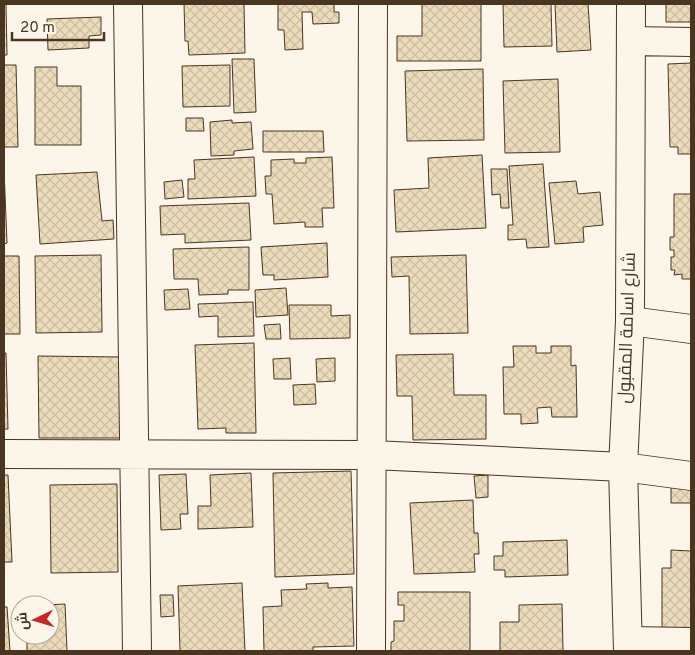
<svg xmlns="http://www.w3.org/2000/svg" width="695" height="655" font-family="Overpass,Cairo,sans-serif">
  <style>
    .building { fill: url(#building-cross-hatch); stroke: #4a3520 }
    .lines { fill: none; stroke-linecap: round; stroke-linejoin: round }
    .minor-casing { stroke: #4a3520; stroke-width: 30 }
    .minor { stroke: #fbf6e9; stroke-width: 28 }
    .labels { text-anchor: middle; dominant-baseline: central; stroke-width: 4; stroke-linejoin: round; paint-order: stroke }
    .street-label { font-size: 18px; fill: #4a3520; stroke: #fbf6e9 }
  </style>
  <defs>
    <pattern id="building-cross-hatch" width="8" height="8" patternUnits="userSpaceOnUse" patternTransform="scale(1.25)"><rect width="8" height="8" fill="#ecdcbc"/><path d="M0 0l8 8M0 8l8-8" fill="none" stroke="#ccbda1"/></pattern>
  </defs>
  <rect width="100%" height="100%" fill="#fbf6e9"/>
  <!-- building -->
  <path class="building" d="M4,4H6L7,55H4Z
    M184,4H244L245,53L189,55L188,41H185Z
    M278,4H334V12H339V23L313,24L312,12H302L303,49L285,50L284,30H278Z
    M422,4H481V61H397V36H422Z
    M503,4H551L552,46L504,47Z
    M555,4H588L591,50L557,52Z
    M666,4H691V22H666Z
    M101,17V35L89,36V48L48,50L47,19Z
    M232,59H254L256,112L234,113Z
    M691,63V154H678V147H670L668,64Z
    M4,65H16L18,147H4Z
    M230,65V106L183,107L182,66Z
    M35,67H57V86H81V145H35Z
    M483,69L484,140L407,141L405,71Z
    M558,79L560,152L505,153L503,81Z
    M186,118H203L204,131H186Z
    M232,120V123L251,122L253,149L234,151V155L211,156L210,122Z
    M263,131H323L324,152H263Z
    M482,155L486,228L396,232L394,190L429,188L428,158Z
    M254,157L256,196L188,199V179H195L194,160Z
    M332,157L334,208H322L323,227H305V222L274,224L272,194H266L265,176H271V160L294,159V163H306V158Z
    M543,164L549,247L527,248L526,239L508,240V225H513L509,166Z
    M4,169L7,243L4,244Z
    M491,169H507L509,208H501L500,194L492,195Z
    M97,172L102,221L113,220L114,239L40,244L36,175Z
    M182,180L184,197L165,199L164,182Z
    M576,181L578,194L600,192L603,225L583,227L584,242L555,244L549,183Z
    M674,194H691V279H682V274L674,275L675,270H671V257H674V250H670V237H674Z
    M249,203L251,240L185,243V234L161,235L160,206Z
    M327,243L328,277L274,280V275H263L261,247Z
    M249,247V290H228V294L199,295L198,279H174L173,249Z
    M101,255L102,332L36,333L35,256Z
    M466,255L468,333L410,334L409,276L392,277L391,257Z
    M4,256H19L20,334H4Z
    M286,288L288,315L256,317L255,290Z
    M188,289L190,309L165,310L164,290Z
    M253,302L254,336L218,337V316L199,317L198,304Z
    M289,305H331V316L350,315V338L290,339Z
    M280,324L281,339H266L264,325Z
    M254,343L256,433H226V428L198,429L195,345Z
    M513,346H536V353H551V346H571V366L576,365L577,417H552L551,407L537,408L538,423L521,424V414H504L503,367H514Z
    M4,353H6L8,429H4Z
    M453,354L454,395H486V439L413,440L412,396H397L396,355Z
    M38,356L121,357V438H39Z
    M290,358L291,379H274L273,359Z
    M335,358V381L317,382L316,359Z
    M315,384L316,404L294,405L293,385Z
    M351,471L354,574L275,577L273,473Z
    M251,473L253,527L198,529V506H211L210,475Z
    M186,474L188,514H180L181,529L161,530L159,475Z
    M4,475H8L12,562H4Z
    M488,475V497L476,498L474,476Z
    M671,482L691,483V503H671Z
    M117,484L118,572L51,573L50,485Z
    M473,500L474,533H478L479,554H474L475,572L414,574L410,503Z
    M567,540L568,575L505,577V570H494V556H503V542Z
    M671,550L691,551V630L662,629V568H671Z
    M242,583L245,651H180L178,586Z
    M328,583V588L352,587L354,646L313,647V651H264L263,607L282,606L281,590L307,589L306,584Z
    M398,592H470V651H391V642L394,641V621H404V605H398Z
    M160,595H173L174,616L161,617Z
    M65,604L67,651H27V635H50V605H45Z
    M562,604L563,651H500V622H519V605Z
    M4,607H7L10,651H4Z"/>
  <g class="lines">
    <!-- minor casing -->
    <g class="minor-casing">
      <path id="minor" d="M128,4L137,651
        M631,41L691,42
        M630,321L691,329
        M4,454L373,455L623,467L691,476
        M628,641L691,642
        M371,651L373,4
        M628,651L623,467L630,321L631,4"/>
    </g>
    <!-- minor -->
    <use href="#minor" class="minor"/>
  </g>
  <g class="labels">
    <!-- street labels -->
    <g class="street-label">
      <text transform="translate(628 328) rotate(-88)">شارع اسامة المقبول</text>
    </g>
  </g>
  <!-- border -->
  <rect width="695" height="655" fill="none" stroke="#4a3520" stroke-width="10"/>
  <!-- north arrow -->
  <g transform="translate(35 620) rotate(265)"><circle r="24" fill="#fbf6e9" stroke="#b4a999"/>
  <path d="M0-4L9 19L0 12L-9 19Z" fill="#c62828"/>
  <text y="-8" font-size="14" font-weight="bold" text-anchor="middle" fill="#4a3520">ش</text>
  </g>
  <!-- scale -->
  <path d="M12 32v8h92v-8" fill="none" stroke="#4a3520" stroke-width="2.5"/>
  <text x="20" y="32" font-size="15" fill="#4a3520" stroke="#fbf6e9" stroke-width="4" paint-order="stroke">20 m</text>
</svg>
